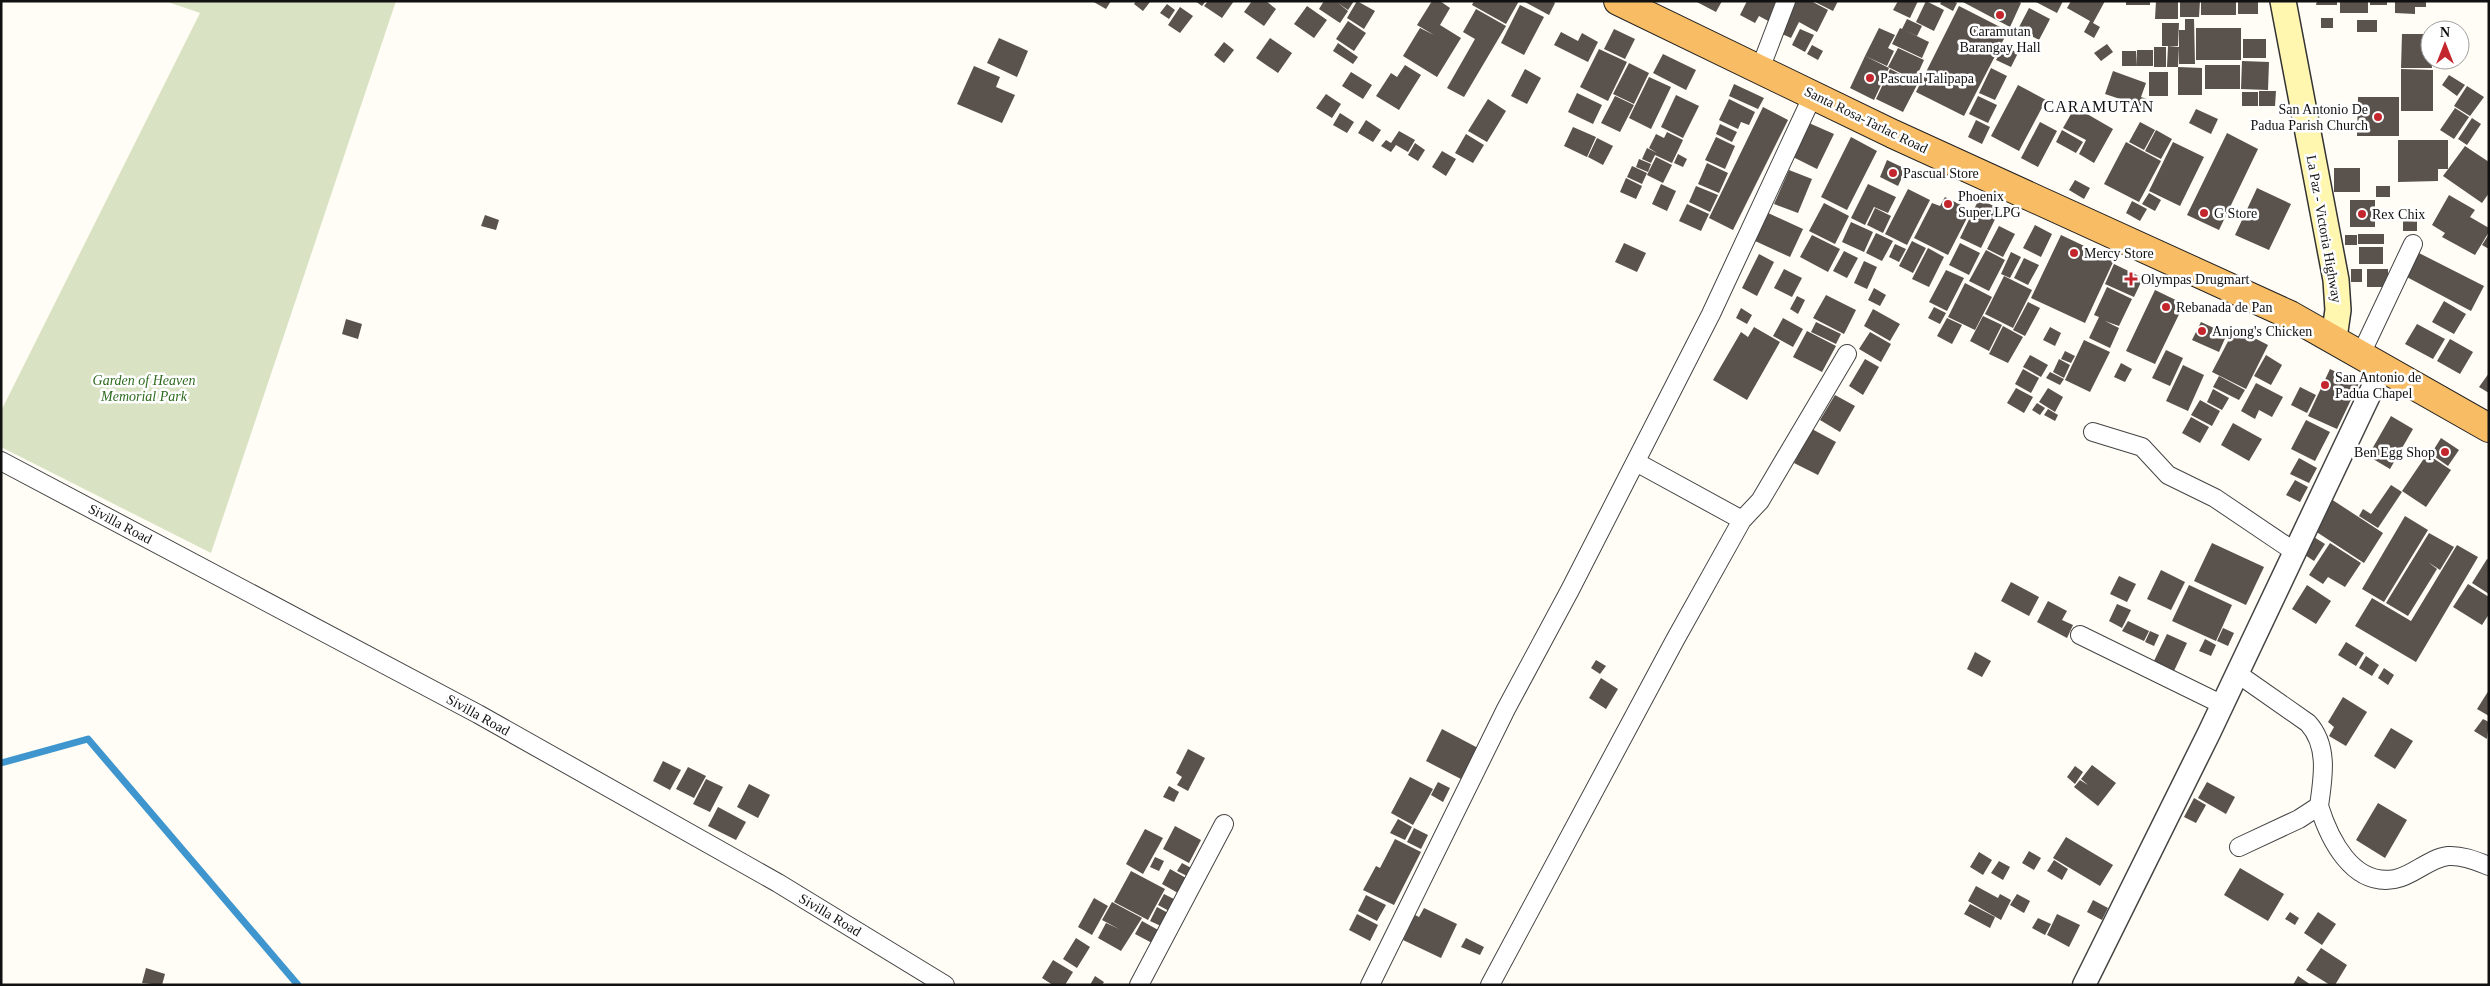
<svg xmlns="http://www.w3.org/2000/svg" width="2490" height="986" font-family="'Times New Roman',serif">
  <style>
    .cemetery { fill: #d9e3c4 }
    .lines { fill: none; stroke-linecap: round; stroke-linejoin: round }
    .stream { stroke: #3f96cf; stroke-width: 7 }
    .building { fill: #5a524d }
    .minor-casing { stroke: #444; stroke-width: 20 }
    .tertiary-casing { stroke: #444; stroke-width: 25 }
    .secondary-casing { stroke: #333; stroke-width: 28 }
    .trunk-casing { stroke: #222; stroke-width: 30 }
    .minor { stroke: #fff; stroke-width: 18 }
    .tertiary { stroke: #fff; stroke-width: 22 }
    .secondary { stroke: #fff6b0; stroke-width: 25 }
    .trunk { stroke: #f7bc64; stroke-width: 28 }
    .poi-dot { fill: #c4262e; stroke: #fff; stroke-width: 2 }
    .labels { text-anchor: middle; dominant-baseline: central; stroke-width: 5; stroke-linejoin: round; paint-order: stroke }
    .poi-label { font-size: 14px; fill: #111; stroke: #fff; text-anchor: start }
    .street-label { font-size: 14px; fill: #111; stroke: #fff }
    .park-label { font-size: 14px; font-style: italic; fill: #2f6b1f; stroke: #fff }
    .quarter-label { font-size: 16px; letter-spacing: 1px; fill: #111; stroke: #fff }
  </style>
  <rect width="100%" height="100%" fill="#fffdf5"/>
  <!-- cemetery -->
  <path class="cemetery" d="M165,1H396L211,553L1,447V411L200,13Z"/>
  <g class="lines">
    <!-- stream -->
    <path class="stream" d="M1,763L88,739L298,985"/>
  </g>
  <!-- building -->
  <path class="building" d="M1092,1H1111L1106,9Z
    M1136,1H1148L1150,2L1143,11L1134,4Z
    M1195,1H1206L1202,6Z
    M1208,1H1234L1222,18L1204,6Z
    M1252,1H1266L1276,9L1264,26L1244,12Z
    M1324,1H1354L1348,10L1338,3L1348,11L1340,23L1319,9Z
    M1357,1L1375,11L1364,29L1347,18Z
    M1432,1H1440L1450,8L1440,25L1461,38L1437,77L1403,56L1420,28L1434,35L1417,25Z
    M1474,1H1519L1506,24L1472,5Z
    M1523,1H1553L1555,3L1549,15Z
    M1695,1H1722L1716,12Z
    M1747,1H1777L1770,22L1759,16L1755,23L1740,15Z
    M1796,1H1811L1828,10L1817,32L1799,22L1791,38L1780,33Z
    M1813,1H1838L1833,11Z
    M1898,1H1918L1910,18L1893,10Z
    M1926,1L1944,10L1934,31L1916,22Z
    M1942,1H1953L1957,3L1953,11L1940,4Z
    M1961,1H2017L2021,3L2010,27Z
    M2034,1H2063L2057,13Z
    M2071,1H2105L2093,23L2100,27L2094,38L2084,32L2090,21L2067,8Z
    M2126,1H2150V5H2126Z
    M2156,1H2178V19H2155Z
    M2180,1H2200L2199,17H2180Z
    M2201,1H2236V15H2201Z
    M2238,1H2258V14H2238Z
    M2317,1H2337V5H2316Z
    M2340,1H2368V13H2340Z
    M2370,1H2387V5H2370Z
    M2395,1H2426V7H2415V14L2395,13Z
    M1167,4L1175,10L1169,19L1160,13Z
    M1520,5L1544,17L1524,55L1501,43Z
    M1307,6L1327,20L1314,38L1294,24Z
    M1959,6L2008,31L1964,116L1916,92Z
    M1180,7L1193,16L1180,33L1168,25Z
    M2029,8L2050,19L2039,40L2018,29Z
    M1476,9L1506,26L1464,97L1447,88L1475,39L1463,32Z
    M2321,18H2333V28H2321Z
    M1907,19L1922,26L1917,36L1902,29Z
    M2185,19H2194L2195,64H2179V30H2185Z
    M2357,20H2377V32H2357Z
    M1348,21L1366,33L1354,51L1336,39Z
    M2162,23H2179L2178,46H2162Z
    M1879,28L1895,35L1888,48L1894,51L1887,66L1865,56Z
    M1900,28L1929,42L1922,58L1892,44Z
    M2196,28H2241V60H2196Z
    M1614,29L1635,39L1625,59L1604,49Z
    M1800,29L1814,35L1805,52L1792,45Z
    M1561,32L1578,41L1582,33L1598,42L1588,62L1554,45Z
    M2402,34H2430L2432,68H2401Z
    M999,38L1028,51L1017,77L987,63Z
    M1270,38L1292,53L1278,73L1256,58Z
    M2243,39H2266V58H2243Z
    M1224,42L1234,50L1224,63L1214,55Z
    M1338,43L1358,57L1353,64L1333,51Z
    M2107,44L2113,52L2101,61L2094,53Z
    M1812,45L1823,51L1818,60L1807,54Z
    M2004,46L2018,53L2011,67L1996,60Z
    M2168,46L2179,47L2178,67H2167Z
    M2154,47H2166V67H2154Z
    M1898,48L1924,60L1915,80L1888,67Z
    M1599,49L1627,62L1608,101L1580,87Z
    M2137,50H2153V66H2136Z
    M2122,51H2136V66H2122Z
    M1663,54L1696,70L1686,90L1653,73Z
    M1865,56L1889,68L1874,100L1850,88Z
    M2242,61L2269,62L2268,90L2241,89Z
    M1629,63L1649,73L1634,104L1613,94Z
    M1405,65L1421,75L1399,110L1376,96L1391,73L1397,77Z
    M2205,65H2240V89H2205Z
    M974,66L1000,77L996,87L1015,95L1002,123L957,104Z
    M2178,67L2202,68V95H2178Z
    M1991,68L2007,76L1995,100L1979,93Z
    M1525,69L1541,78L1527,104L1511,96Z
    M1890,69L1918,83L1903,112L1876,99Z
    M2401,69L2433,70V111H2401Z
    M2113,71L2146,83L2141,97L2147,99L2144,107L2105,94Z
    M1351,72L1372,85L1363,99L1342,86Z
    M2149,72H2168V96H2149Z
    M2449,75L2465,85L2457,96L2442,85Z
    M1649,77L1671,87L1651,129L1629,118Z
    M1734,84L1764,98L1758,109L1729,96Z
    M2018,85L2046,100L2019,151L1991,136Z
    M2467,86L2484,97L2470,116L2454,106Z
    M2259,91H2276L2275,106H2259Z
    M2242,92H2258V106H2242Z
    M1577,93L1602,105L1593,124L1568,112Z
    M1326,94L1341,104L1332,118L1316,108Z
    M1676,95L1699,106L1683,138L1661,127Z
    M1615,96L1634,105L1620,132L1601,123Z
    M1978,96L1997,105L1988,123L1969,114Z
    M2358,97H2399V136H2357Z
    M1488,99L1506,111L1487,142L1468,131Z
    M1729,99L1755,112L1749,125L1741,122L1738,129L1719,120Z
    M1763,107L1788,120L1733,230L1709,218Z
    M2075,107L2113,129L2094,163L2079,154L2086,140L2063,128Z
    M2455,108L2469,117L2454,139L2440,130Z
    M2196,109L2218,119L2211,134L2189,123Z
    M1340,113L1354,122L1347,133L1333,125Z
    M2472,118L2481,124L2467,145L2458,139Z
    M1366,120L1381,130L1373,142L1358,133Z
    M1976,120L1990,127L1982,144L1968,137Z
    M2040,122L2057,131L2038,167L2021,158Z
    M2140,122L2155,130L2144,150L2129,142Z
    M1809,123L1834,134L1817,169L1793,157Z
    M1720,124L1737,132L1732,142L1716,134Z
    M1573,127L1596,137L1587,157L1564,146Z
    M2062,130L2083,142L2076,153L2056,142Z
    M2156,130L2172,139L2161,159L2145,151Z
    M1399,131L1415,140L1408,152L1396,145L1391,152L1381,146L1386,140L1391,143Z
    M1667,132L1683,140L1672,163L1655,155L1651,163L1642,159L1647,148L1657,153L1649,148L1656,134L1664,138Z
    M2227,133L2258,149L2219,230L2187,215Z
    M1466,134L1484,145L1473,163L1455,153Z
    M1716,137L1735,146L1725,169L1705,160Z
    M1851,137L1877,151L1847,210L1821,197Z
    M1597,138L1613,146L1603,165L1588,157Z
    M2398,140H2448V169H2438V181L2398,182Z
    M2126,142L2161,161L2139,202L2104,184Z
    M2173,142L2204,157L2180,206L2149,191Z
    M1415,143L1425,150L1418,161L1408,155Z
    M2465,146L2489,162V193L2482,203L2443,176Z
    M1442,151L1456,159L1446,176L1432,167Z
    M1678,154L1687,159L1683,167L1674,163Z
    M1656,157L1672,165L1663,183L1647,175Z
    M1639,159L1651,164L1648,172L1636,167Z
    M1887,160L1906,169L1898,186L1880,177Z
    M1707,163L1728,173L1719,193L1698,184Z
    M1632,166L1647,173L1642,184L1627,177Z
    M2334,168H2360V192H2334Z
    M1789,170L1812,179L1798,213L1774,204Z
    M1626,178L1642,186L1636,199L1620,192Z
    M2075,180L2090,188L2084,199L2069,190Z
    M1661,184L1676,191L1667,211L1652,204Z
    M1868,184L1896,197L1888,213L1874,207L1865,225L1851,218Z
    M1696,186L1718,195L1710,212L1689,202Z
    M2376,186H2390V197H2376Z
    M2257,188L2291,204L2269,250L2235,235Z
    M1908,189L1930,200L1907,245L1885,234Z
    M2149,193L2161,200L2155,211L2142,204Z
    M2449,195L2475,210L2470,217L2489,228V232L2475,255L2442,237L2445,233L2432,225Z
    M1945,197L1971,210L1948,255L1914,238L1932,203L1940,206Z
    M1979,199L2000,209L1981,248L1960,238Z
    M2350,200H2375V227H2350Z
    M2132,201L2147,209L2140,221L2126,213Z
    M1824,203L1849,216L1835,244L1809,231Z
    M1687,204L1709,214L1701,231L1679,221Z
    M1875,208L1891,216L1883,233L1867,225Z
    M1766,212L1803,229L1790,257L1753,240Z
    M485,215L499,220L496,230L481,226Z
    M2403,218H2417V231H2403Z
    M1851,222L1873,232L1864,252L1842,242Z
    M2035,225L2052,234L2041,257L2023,248Z
    M1999,226L2015,234L2003,257L1987,249Z
    M1876,233L1893,241L1882,261L1866,253Z
    M2358,234H2384V244H2358Z
    M2489,234V249L2482,245Z
    M1812,235L1840,249L1828,272L1800,257Z
    M2061,235L2114,260L2085,323L2031,298Z
    M2345,235H2357V245H2345Z
    M1912,241L1926,248L1913,273L1899,266Z
    M1624,243L1646,253L1637,272L1615,262Z
    M1960,243L1980,253L1969,275L1949,265Z
    M1895,244L1906,249L1899,262L1889,257Z
    M2359,247H2383V264H2359Z
    M1928,248L1944,257L1929,287L1912,279Z
    M1986,250L2005,260L1989,291L1969,281Z
    M1844,251L1858,258L1847,278L1833,271Z
    M2415,251L2484,286L2471,311L2403,275Z
    M2011,252L2021,257L2010,278L2001,274Z
    M1759,254L1774,262L1757,296L1742,288Z
    M2024,258L2039,265L2028,285L2014,278Z
    M1864,261L1877,267L1867,289L1854,283Z
    M2114,264L2143,278L2134,297L2105,284Z
    M1784,269L1802,278L1792,297L1774,288Z
    M2351,269H2362V282H2351Z
    M2367,269H2388V287H2367Z
    M1946,270L1964,278L1947,311L1929,302Z
    M2004,276L2032,290L2013,328L1985,314Z
    M1965,283L1992,297L1975,330L1948,317Z
    M2107,287L2132,299L2119,326L2105,321L2119,328L2110,348L2089,338L2099,317L2094,315Z
    M1874,288L1886,295L1880,306L1868,300Z
    M2155,290L2184,304L2155,364L2126,351Z
    M1826,295L1856,310L1844,334L1813,318Z
    M1797,296L1805,300L1798,314L1790,309Z
    M2444,301L2466,314L2454,334L2432,322Z
    M2028,302L2040,308L2025,336L2013,330Z
    M1934,307L1946,313L1940,324L1928,318Z
    M1741,308L1752,315L1747,324L1736,318Z
    M1873,309L1900,324L1890,341L1864,326Z
    M1983,316L2002,325L1989,351L1970,341Z
    M1783,318L1803,329L1793,347L1773,336Z
    M1947,318L1962,325L1952,344L1937,336Z
    M346,319L362,324L358,339L342,334Z
    M1816,322L1841,334L1836,344L1811,332Z
    M2201,322L2227,334L2219,352L2192,340Z
    M2417,324L2445,339L2433,359L2405,344Z
    M2003,326L2023,337L2008,363L1989,354Z
    M1754,327L1780,342L1747,400L1713,380L1741,332L1748,337Z
    M2050,327L2061,333L2055,346L2043,340Z
    M2235,328L2268,345L2246,389L2212,372Z
    M1807,331L1836,346L1822,372L1793,357Z
    M1870,332L1891,344L1881,362L1859,349Z
    M2450,339L2473,352L2460,374L2437,361Z
    M2084,340L2110,352L2090,392L2065,380Z
    M2166,350L2183,358L2170,386L2152,378Z
    M2065,351L2075,356L2071,363L2061,359Z
    M2030,355L2048,365L2041,377L2023,367Z
    M2266,355L2282,365L2271,385L2254,376Z
    M1865,359L1879,367L1863,395L1849,386Z
    M2059,359L2070,365L2064,378L2053,372Z
    M2121,363L2132,369L2125,382L2114,377Z
    M2183,365L2204,375L2188,411L2166,401Z
    M2023,369L2039,378L2031,393L2015,384Z
    M2330,369L2359,383L2337,429L2308,416Z
    M2050,372L2064,379L2060,385L2046,378Z
    M2489,373V393L2479,387Z
    M2219,376L2245,390L2239,400L2213,387Z
    M2256,383L2283,397L2272,417L2259,410L2255,419L2241,411Z
    M2300,387L2316,395L2307,413L2291,405Z
    M2016,388L2033,397L2024,413L2007,403Z
    M2048,388L2063,397L2055,412L2039,402Z
    M2213,389L2229,398L2222,410L2207,402Z
    M1835,395L1855,406L1840,432L1820,420Z
    M2200,400L2220,411L2212,426L2191,415Z
    M2037,403L2045,408L2040,415L2032,410Z
    M2048,409L2058,415L2055,421L2044,415Z
    M2391,416L2413,429L2390,469L2368,456Z
    M2191,417L2209,427L2200,443L2182,433Z
    M2306,420L2330,432L2315,461L2291,449Z
    M2233,423L2262,439L2249,461L2221,445Z
    M1812,429L1836,442L1818,475L1794,463Z
    M2441,438L2459,450L2448,466L2431,454Z
    M2427,454L2451,470L2426,507L2402,491Z
    M2299,458L2317,468L2309,483L2290,474Z
    M2295,480L2308,487L2300,502L2286,495Z
    M2391,485L2402,492L2378,528L2359,516L2363,509L2371,514Z
    M2328,497L2383,533L2364,563L2309,527Z
    M2405,516L2428,530L2384,602L2362,589Z
    M2429,533L2454,547L2440,570L2428,562L2437,569L2408,616L2386,603Z
    M2309,534L2325,544L2314,561L2299,551Z
    M2212,543L2264,567L2246,605L2194,581Z
    M2330,543L2361,563L2345,587L2328,577L2323,584L2309,575Z
    M2457,545L2478,557L2416,662L2355,626L2372,598L2411,621Z
    M2487,559L2489,560V594L2472,583Z
    M2161,570L2185,582L2171,610L2147,599Z
    M2119,576L2136,584L2127,602L2110,594Z
    M2011,582L2039,597L2029,616L2001,601Z
    M2468,584L2489,597V614L2482,625L2453,607Z
    M2189,585L2232,605L2216,641L2172,621Z
    M2307,585L2331,601L2316,624L2292,609Z
    M2048,601L2067,611L2062,620L2073,625L2067,638L2037,622Z
    M2117,604L2131,610L2122,628L2109,621Z
    M2128,621L2149,631L2144,641L2122,631Z
    M2223,628L2234,633L2228,646L2217,641Z
    M2150,631L2159,635L2154,646L2145,642Z
    M2167,634L2187,643L2173,673L2153,663Z
    M2205,639L2216,645L2211,656L2199,651Z
    M2346,642L2364,653L2356,666L2338,655Z
    M1975,652L1991,661L1982,677L1967,669Z
    M2366,656L2379,665L2372,676L2359,668Z
    M1596,660L1606,666L1600,674L1591,668Z
    M2384,668L2394,675L2388,685L2378,678Z
    M1601,678L1618,689L1606,709L1589,698Z
    M2489,690V716L2477,709Z
    M2343,697L2367,712L2346,746L2329,736L2334,727L2328,722Z
    M2483,719L2489,722L2487,739L2474,731Z
    M2391,728L2413,741L2395,769L2374,756Z
    M1442,729L1478,748L1461,779L1426,761Z
    M1188,749L1205,758L1188,791L1177,785L1182,777L1176,773Z
    M663,761L681,770L670,790L653,781Z
    M2092,765L2116,783L2098,806L2074,787L2080,780L2088,785L2081,779Z
    M2075,766L2083,772L2075,784L2067,777Z
    M688,767L706,776L694,798L676,789Z
    M1410,777L1433,789L1413,825L1391,813Z
    M706,779L723,787L710,812L693,804Z
    M1438,782L1450,788L1443,802L1431,795Z
    M2207,782L2235,797L2226,814L2198,798Z
    M749,784L770,795L758,818L737,807Z
    M1169,786L1179,792L1174,802L1163,797Z
    M2194,798L2206,805L2196,823L2184,817Z
    M2378,803L2407,820L2385,858L2356,840Z
    M718,807L746,822L736,840L708,826Z
    M1398,819L1412,827L1405,840L1390,833Z
    M1175,826L1201,840L1189,863L1163,849Z
    M1414,828L1428,835L1421,849L1407,842Z
    M1145,829L1163,838L1143,874L1126,864Z
    M2066,837L2113,865L2100,886L2053,858Z
    M1395,839L1421,852L1394,905L1363,890L1376,866L1380,868Z
    M2029,851L2041,858L2034,870L2022,863Z
    M1979,852L1992,860L1983,875L1970,867Z
    M1155,857L1164,861L1159,871L1150,867Z
    M2054,860L2068,869L2062,880L2047,871Z
    M1999,861L2010,867L2003,880L1991,873Z
    M1182,863L1193,869L1189,877L1177,871Z
    M2240,868L2284,894L2268,921L2224,895Z
    M1170,869L1186,878L1178,893L1162,884Z
    M1131,871L1165,889L1148,920L1114,902Z
    M1976,886L1998,898L2000,894L2011,900L2001,920L1968,901Z
    M1164,894L1178,901L1171,912L1158,905Z
    M2017,894L2030,901L2024,913L2010,905Z
    M1366,895L1386,905L1377,921L1358,911Z
    M1094,898L1108,906L1092,935L1078,927Z
    M2093,900L2108,908L2102,920L2087,912Z
    M1112,902L1142,918L1121,951L1098,938L1106,923L1119,929L1102,920Z
    M1970,904L1995,917L1990,928L1964,914Z
    M1157,907L1170,914L1163,927L1150,921Z
    M1424,908L1457,924L1441,958L1403,940L1415,915L1419,917Z
    M2290,912L2299,918L2295,925L2285,919Z
    M2318,912L2336,924L2322,945L2304,933Z
    M1357,914L1378,925L1370,941L1349,930Z
    M2057,914L2080,925L2069,947L2047,935Z
    M2038,918L2051,924L2045,935L2032,928Z
    M1142,921L1160,931L1154,944L1135,934Z
    M1076,938L1090,947L1077,968L1063,959Z
    M1466,938L1484,947L1480,955L1461,947Z
    M2321,948L2347,965L2335,985H2330L2306,970Z
    M1053,960L1073,972L1065,985H1053L1042,978Z
    M146,968L165,974L162,985L142,983Z
    M1095,976L1104,982L1102,985H1090Z
    M2298,976L2311,985H2293Z"/>
  <g class="lines">
    <!-- minor casing -->
    <g class="minor-casing">
      <path id="minor" d="M1760,69L1786,1
        M2361,354L2413,244
        M2093,432L2142,447L2168,475L2215,498L2295,552
        M1,461L478,714L778,883L945,985
        M1636,462L1742,520L1760,501L1847,354
        M2080,635L2223,705
        M2238,674L2308,723C2329,746 2323,778 2319,806L2299,819L2239,847
        M2319,806C2329,838 2352,887 2395,879C2413,876 2429,858 2448,856C2462,855 2476,861 2489,866
        M1139,985L1224,824
        M1370,985L1506,709L1570,590L1711,314L1813,95
        M1490,985L1675,640L1742,520"/>
    </g>
    <!-- tertiary casing -->
    <g class="tertiary-casing">
      <path id="tertiary" d="M2084,985L2209,733L2383,366"/>
    </g>
    <!-- secondary casing -->
    <g class="secondary-casing">
      <path id="secondary" d="M2283,1L2336,280L2338,310L2334,338"/>
    </g>
    <!-- trunk casing -->
    <g class="trunk-casing">
      <path id="trunk" d="M1618,1L1893,134L2290,315L2489,428"/>
    </g>
    <!-- minor -->
    <use href="#minor" class="minor"/>
    <!-- tertiary -->
    <use href="#tertiary" class="tertiary"/>
    <!-- secondary -->
    <use href="#secondary" class="secondary"/>
    <!-- trunk -->
    <use href="#trunk" class="trunk"/>
  </g>
  <!-- markers -->
  <g class="poi-dot">
    <circle cx="2000" cy="15" r="5"/>
    <circle cx="1870" cy="78" r="5"/>
    <circle cx="2378" cy="117" r="5"/>
    <circle cx="1893" cy="173" r="5"/>
    <circle cx="1948" cy="204" r="5"/>
    <circle cx="2204" cy="213" r="5"/>
    <circle cx="2362" cy="214" r="5"/>
    <circle cx="2074" cy="253" r="5"/>
    <path d="M2128.5 271.5h5v5h5v5h-5v5h-5v-5h-5v-5h5z"/>
    <circle cx="2166" cy="307" r="5"/>
    <circle cx="2202" cy="331" r="5"/>
    <circle cx="2325" cy="385" r="5"/>
    <circle cx="2445" cy="452" r="5"/>
  </g>
  <g class="labels">
    <!-- poi labels -->
    <g class="poi-label">
      <text x="2000" y="31" text-anchor="middle">Caramutan<tspan x="2000" dy="16">Barangay Hall</tspan></text>
      <text x="1880" y="78">Pascual Talipapa</text>
      <text x="2368" y="109" text-anchor="end">San Antonio De<tspan x="2368" dy="16">Padua Parish Church</tspan></text>
      <text x="1903" y="173">Pascual Store</text>
      <text x="1958" y="196">Phoenix<tspan x="1958" dy="16">Super LPG</tspan></text>
      <text x="2214" y="213">G Store</text>
      <text x="2372" y="214">Rex Chix</text>
      <text x="2084" y="253">Mercy Store</text>
      <text x="2141" y="279">Olympas Drugmart</text>
      <text x="2176" y="307">Rebanada de Pan</text>
      <text x="2212" y="331">Anjong's Chicken</text>
      <text x="2335" y="377">San Antonio de<tspan x="2335" dy="16">Padua Chapel</tspan></text>
      <text x="2435" y="452" text-anchor="end">Ben Egg Shop</text>
    </g>
    <!-- street labels -->
    <g class="street-label">
      <text transform="translate(1866 120) rotate(26)">Santa Rosa-Tarlac Road</text>
      <text transform="translate(2324 229) rotate(80)">La Paz - Victoria Highway</text>
      <text transform="translate(120 524) rotate(28)">Sivilla Road</text>
      <text transform="translate(478 715) rotate(29)">Sivilla Road</text>
      <text transform="translate(830 915) rotate(31)">Sivilla Road</text>
    </g>
    <!-- park labels -->
    <g class="park-label">
      <text x="144" y="380">Garden of Heaven<tspan x="144" dy="16">Memorial Park</tspan></text>
    </g>
    <!-- quarter labels -->
    <g class="quarter-label">
      <text x="2099" y="106">CARAMUTAN</text>
    </g>
  </g>
  <!-- border -->
  <rect width="2490" height="986" fill="none" stroke="#111111" stroke-width="5"/>
  <!-- north arrow -->
  <g transform="translate(2445 45)"><circle r="24" fill="#ffffff" stroke="#a0a0a0"/>
  <path d="M0-4L9 19L0 12L-9 19Z" fill="#c4262e"/>
  <text y="-8" font-size="14" font-weight="bold" text-anchor="middle" fill="#111111">N</text>
  </g>
</svg>
